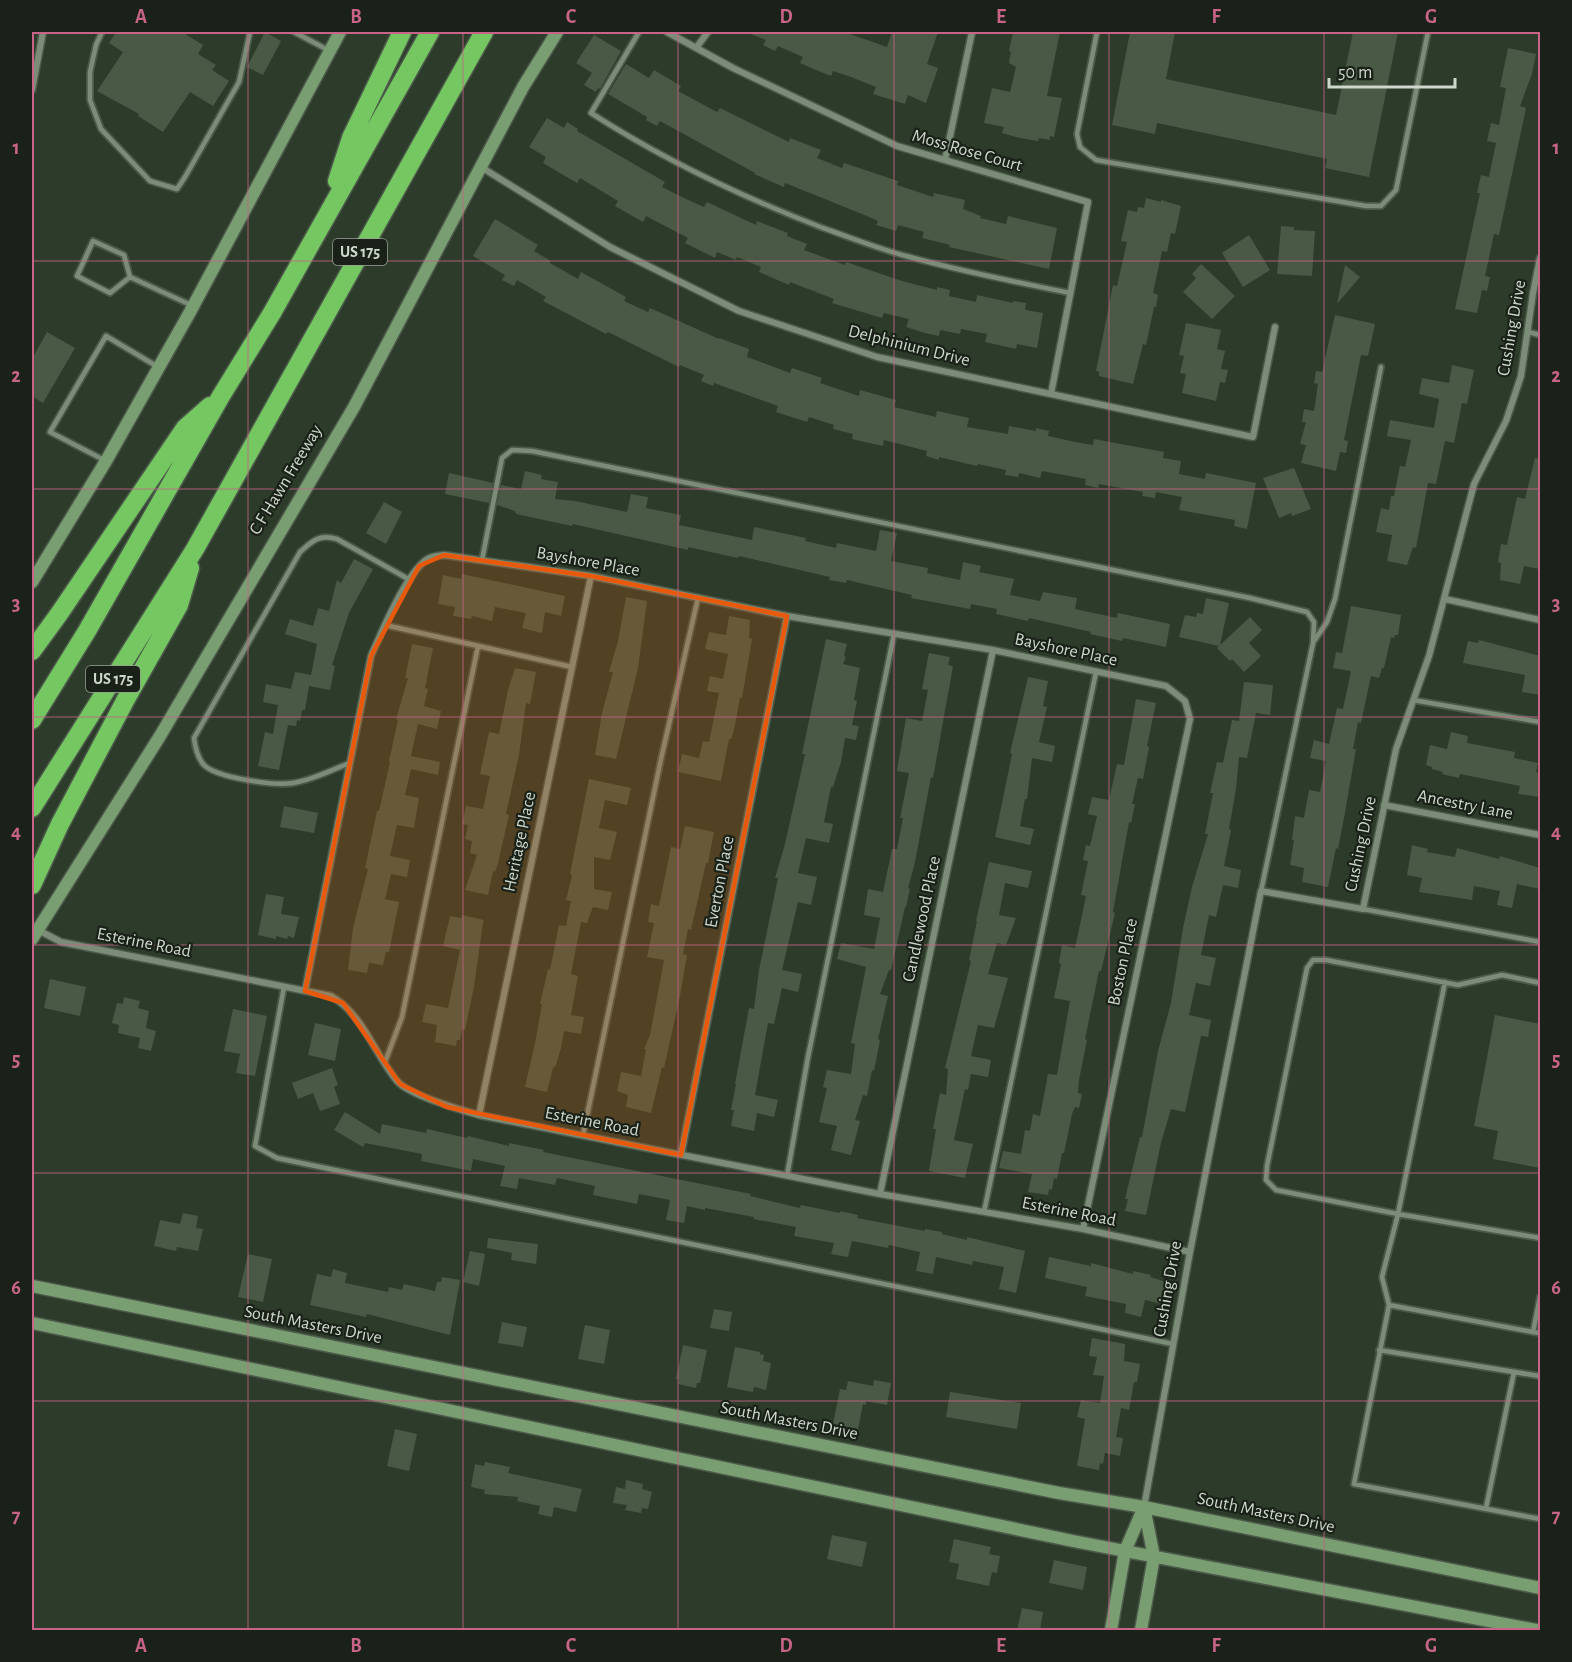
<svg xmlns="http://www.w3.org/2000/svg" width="1572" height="1662" font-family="'Alegreya Sans',sans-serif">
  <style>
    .building { fill: #495945 }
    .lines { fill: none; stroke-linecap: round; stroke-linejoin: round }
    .lane-casing { stroke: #4c594a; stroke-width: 8 }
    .street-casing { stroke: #4c594a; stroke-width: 9 }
    .secondary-casing { stroke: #4c594a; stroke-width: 15 }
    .highway-casing { stroke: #4c594a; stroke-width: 21 }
    .lane { stroke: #7b8d78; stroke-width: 4.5 }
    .street { stroke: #7b8d78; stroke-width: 6 }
    .secondary { stroke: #799e71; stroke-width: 12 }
    .highway { stroke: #74c761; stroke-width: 18 }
    .marked { fill: #e8590c; fill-opacity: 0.2; stroke: #e8590c; stroke-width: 4.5; stroke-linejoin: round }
    .grid { fill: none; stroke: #c76488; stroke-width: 1.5; stroke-opacity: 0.55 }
    .labels { text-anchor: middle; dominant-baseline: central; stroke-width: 4.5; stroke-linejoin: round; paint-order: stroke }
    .shield { fill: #1a2118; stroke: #98a095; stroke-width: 1.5 }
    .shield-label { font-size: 16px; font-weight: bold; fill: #ced7cb }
    .street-label { font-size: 18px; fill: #ced7cb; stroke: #1a2118 }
    .neatline { fill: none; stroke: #c76488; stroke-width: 2 }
    .grid-label { font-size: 20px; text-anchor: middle; font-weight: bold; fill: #c76488 }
  </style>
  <rect width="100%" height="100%" fill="#2d3c2a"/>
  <!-- building -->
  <path class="building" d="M116,32H182L203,45L198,54L216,65L212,70L229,81L213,106L190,92L163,132L138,116L139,114L97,91L123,52L109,43Z
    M265,32L281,41L263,75L247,67Z
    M746,32H844L887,47L892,32H938L927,64L938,68L926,103L908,95L905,104L873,94L876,87L851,77L833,71L831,76L816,70L800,63L803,57L778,46L775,51L763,45L766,40Z
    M1013,32H1060L1047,96L1062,98L1054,137L1050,136V140L1039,138L1038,141L1020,138L1002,133L1004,127L984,123L992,88L1010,92L1016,67L1009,63L1011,52L1009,51Z
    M1130,32H1175L1166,79L1336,115L1353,32H1398L1369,177L1325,168L1327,159L1157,123L1155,134L1112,125Z
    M594,35L621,51L600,89L598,88L596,92L584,85L592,73L576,63Z
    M1508,48L1536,54L1532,74L1520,106L1526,108L1499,235L1494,234L1485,276L1490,277L1487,291L1482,290L1477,313L1455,309L1480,193H1477L1481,175L1489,177L1496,143L1487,141L1491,123L1499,125L1506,88L1500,87Z
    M626,64L649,78L654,70L681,86L678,91L717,112L720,108L789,142L790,138L821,150L817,158L842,168L844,163L898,181L897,185L933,197L934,193L965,200L963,209L981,216L980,218L1006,224L1008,216L1057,228L1049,269L949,247L950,245L922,238L924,232L898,225L896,231L876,225L878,221L867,216L785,183L784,187L754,174L755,173L660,121L657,126L646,120L647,117L608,94Z
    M547,118L564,128L567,122L578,129L577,131L665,182L662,187L686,199L704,207L707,202L756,225L757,221L788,233L787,236L807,244L804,250L845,265L846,262L902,281L937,290V287L950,290L949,296L976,302L977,295L1013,303V301L1026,303L1025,310L1043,313L1037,348L1017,344L1016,349L985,342L987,334L961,329L960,334L940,330L939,336L925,333L906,327L909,319L884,313L882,318L832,303L834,299L790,282L789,285L759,272L761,267L737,257L736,260L717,252L715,258L685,243L688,238L646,216L643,222L615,206L618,201L580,178L577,183L543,163L546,157L529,147Z
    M1146,198L1161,202V200L1181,206L1175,234L1171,233L1167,252L1162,251L1153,293L1158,295L1156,307H1154L1146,345L1143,344L1133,384L1099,376V372L1096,371L1113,285L1117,286L1127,242L1121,241L1128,210L1137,212L1138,207L1144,208Z
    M495,219L538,245L534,251L551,261L550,263L578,279L581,272L626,297L624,301L648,312L650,308L719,339V338L749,349L747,357L790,373L792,368L822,378L820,383L859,396L860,390L896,400L894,407L936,417L937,411L969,418L967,427L1008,434L1009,426L1036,431V428L1049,431L1048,436L1075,442L1093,445L1094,439L1164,452L1163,458L1181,461L1179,474L1205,479L1206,473L1256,483L1247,529L1234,526L1235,520L1179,510L1182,497L1156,492L1155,498L1142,496L1143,492L1099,484L1098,488L1085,485L1086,479L1042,471L1040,478L1019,473L1018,477L1005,475L1006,470L978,464L977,466L939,457V460L926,456L927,451L884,440L883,446L865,442L852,439L853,434L833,429L834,425L809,417L807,422L776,412L778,406L714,383L713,386L701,381L704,375L680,365L679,367L608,332L606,334L543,301L546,297L517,280L514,286L502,280L505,275L473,256Z
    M1281,226L1294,227V230L1315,231L1312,276L1277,274Z
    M1249,235L1270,270L1243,287L1222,253Z
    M1201,264L1235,296L1212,319L1183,292L1196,278L1192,274Z
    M1345,265L1360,277L1337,304Z
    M1335,315L1375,324L1368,356L1361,355L1344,440L1348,441L1346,453L1340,452L1336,471L1301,463L1306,445L1300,444L1306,422H1302L1304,409L1314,411L1318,384L1314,383L1316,371L1322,372Z
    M1186,323L1221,330L1217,349L1225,351L1221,369L1228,370L1225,383L1220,382L1216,401L1182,393L1186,374L1180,373L1184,356L1179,355Z
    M47,332L75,348L43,403L32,396V359Z
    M1452,365L1474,370L1467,404L1462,403L1454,443L1445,441L1436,484L1428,483L1416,548L1413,547L1407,565L1387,561L1392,535L1376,532L1381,508L1389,510L1391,496H1394L1400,466L1405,467L1411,440L1387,436L1390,420L1434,428L1439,399L1419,394L1422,378L1449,383Z
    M1535,458L1540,459V569L1524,566L1520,584L1500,580L1501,563L1498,562L1501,544L1507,545L1517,497L1525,499Z
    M1294,468L1311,509L1292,516L1291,513L1279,518L1263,478Z
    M525,471L542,475L541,479L558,482L555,499L575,501L627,512L631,494L648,497L646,508L681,515L679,525L752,540L754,527L806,538L805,541L836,548L837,543L876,551L880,530L897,533L891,561L928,568L927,573L960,580L963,562L981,566L979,572L1014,579L1010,595L1040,601L1043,592L1077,598L1075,609L1117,618L1118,613L1170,624L1166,647L1123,638L1122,641L1090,634L1091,632L1029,618L1028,621L996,614L997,609L971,604L970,609L911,598L912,595L847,580L846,583L829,580L830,577L739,556L738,558L688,547V550L573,524L572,526L516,514L515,511L497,505L501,485L521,489Z
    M449,473L493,483L489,503L445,494Z
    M384,502L402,512L386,544L366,533Z
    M354,559L373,569L349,613L332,665L335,666L330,690L309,686L305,710H302L300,721L297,720L296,726L288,725L279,770L258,766L265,732L273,734L278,705L263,702L266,684L291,689L295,672L311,675L317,644L285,634L290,619L313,626L318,608L329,611L337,580L341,583Z
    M462,574L565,596L561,616L545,612L542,633L522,628L526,613L495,607L492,621L472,616L471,619L453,616L455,607L438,604L443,575L461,579Z
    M626,597L647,601L638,668L616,759L595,755L602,713L613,672H609L618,641Z
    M1206,598L1229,603L1220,645L1250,617L1262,630L1249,643L1261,656L1244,672L1232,659L1230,661L1217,648L1219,646L1179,637L1185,615L1196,617L1197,613L1203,614Z
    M1351,606L1401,615L1398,635H1395L1394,638L1391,637L1384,668H1382L1379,678L1371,676L1361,723L1358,722L1353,749H1356L1344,818L1338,849L1336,848L1328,887L1302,882L1304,868L1290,865L1294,840H1292L1295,816L1304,818L1309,790L1320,792L1326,761L1310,758L1314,740L1329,744L1337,708L1343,709L1351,671L1333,668L1336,652L1342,653Z
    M729,616L750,620L749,638L752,639L742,698H740L734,730L731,739H729L721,781L678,772L682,754L699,758L703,741L709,742L719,693L707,691L710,676L723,679L728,654L705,649L709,632L726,635Z
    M826,639L847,644L844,656L846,657L843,664L860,668L854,700L857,701L852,725L859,726L856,740L845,738L841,762L833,787H831L824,822L833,824L829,843L806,838L798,873L817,877L811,905L798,902L782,970L802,974L798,992L782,988L774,1024L768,1023L755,1095L778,1100L774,1117L757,1113L754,1131L731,1126L734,1110H731L736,1084H735L749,1008L754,1009L759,970L778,878H775L785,844L805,754H802Z
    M1479,640L1540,656V695L1522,692L1525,675L1463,663L1468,641L1478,643Z
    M412,644L433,648L425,688L428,689L424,706L441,711L437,729L418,724L411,756L440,762L438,775L411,769L405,795L419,798L414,828L397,825L390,856L410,860L407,877L391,874L385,899L399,902L389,952H386L383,965L369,963L367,973L348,970L353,928L368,869L365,868L377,811H379L390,762L389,761L398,720L396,719L408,678H405Z
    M929,653L950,657L948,665L953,666L933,778L931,777L915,862L908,888L910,889L906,907H905L891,970H889L880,994L888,996L878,1039L880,1040L874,1071L872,1070L867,1096L863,1095L855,1120L860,1121L851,1155L831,1150L837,1126L819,1122L827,1088L823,1087L827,1070L851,1074L855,1044L851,1043L866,967L837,959L841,943L874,949L880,918L864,915L868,889L883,892L892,849H897L903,818H900L909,773L897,771L906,718L922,721L928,690L922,689Z
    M515,668L536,672L530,704L526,703L519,755L506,814L509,815L498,863L495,872L493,871L488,895L465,890L477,855L470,853L472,841L465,839L468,825L462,824L466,806L483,809L490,776L480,774L489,732L499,734L508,690Z
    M1028,677L1048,681L1043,706L1047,707L1039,742L1055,746L1052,762L1032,758L1027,799H1025L1020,826L1034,829L1030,845L995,837L1012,754L1010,753Z
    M1244,682L1273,685L1270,715L1256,713L1247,758L1239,757L1236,789L1229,829L1231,830L1224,866L1241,870L1238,888L1223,885L1216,917L1209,915L1201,955L1216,958L1210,986L1196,983L1189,1015L1211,1020L1208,1037L1201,1036L1185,1112L1171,1109L1161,1143L1146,1215L1125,1211L1128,1199H1125L1140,1137H1142L1158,1051L1171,1003L1183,928L1192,887L1208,834H1205L1213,793H1210L1217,762L1223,763L1232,720L1239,721Z
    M1136,699L1156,703L1147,746L1149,747L1143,779L1138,778L1132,804H1135L1131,823L1129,822L1113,912L1115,913L1101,971H1099L1085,1039L1087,1040L1079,1080L1078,1093L1082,1094L1079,1108L1075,1107L1072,1114L1064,1153H1062L1057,1179L1054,1178L1052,1190L1049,1189L1048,1195L1028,1192L1032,1174L999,1168L1003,1151L1021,1154L1025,1130L1030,1131L1033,1114L1040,1116L1048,1074L1057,1075L1070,1001L1054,998L1061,964L1059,963L1062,945L1075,948L1086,896L1081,895L1088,861L1083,860L1086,845L1090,846L1097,816L1088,814L1092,797L1109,800L1117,764L1124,765Z
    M1451,732L1468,736L1467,743L1515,752L1514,758L1538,763L1536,772L1540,773V797L1518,794L1520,786L1460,774L1459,778L1442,774L1443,772L1432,769V767L1426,765L1430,745L1447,749Z
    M589,779L631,788L627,805L605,800L599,828L617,832L610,860L594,857V889L612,892L608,910L593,907L587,923L581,922L571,974L578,976L571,1015L584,1017L581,1034L564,1031L561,1048L556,1065L553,1068L547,1092L525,1087L535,1043L542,1004H540L548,969L550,970L559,925L566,926L571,901L566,900L572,875L570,874Z
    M284,806L318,813L314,833L280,827Z
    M685,826L714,832L708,863H706L691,930L688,929L683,954L687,955L680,996L664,1068L662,1067L651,1113L626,1107L628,1095L617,1091L621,1072L641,1076L646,1049H644L650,1035L664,960L647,957L654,923L648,922L651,904L659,906L671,847L680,849Z
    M1412,845L1428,849L1427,852L1455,857L1457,848L1499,859L1500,856L1540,868V889L1517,884L1512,908L1497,905L1500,891L1474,886L1472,900L1419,892L1422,878L1407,875Z
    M989,862L1032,871L1028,888L1005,883L999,915L1016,918L1006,945L997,943L988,974L1008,978L994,1028L978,1025L971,1056L991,1060L988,1077L971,1074L968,1090L965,1089L954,1140L973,1144L965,1178L929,1171L936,1129H933L940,1093L946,1095L948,1069L945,1068L971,961L969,960L977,921H976Z
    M266,894L284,897L281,914L299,917L294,938L288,936L287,939L276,936V939L258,935Z
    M462,915L484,920L483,923L474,987L465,1030L462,1029L460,1040H457L456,1046L435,1042L437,1025L422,1022L426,1004L448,1008L460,950L443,946L450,916L461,918Z
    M50,979L86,987L80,1016L44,1008Z
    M124,997L140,1001L138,1008L149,1011L146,1028L156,1031L151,1051L138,1048L140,1038L118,1033L119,1025L112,1023L117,1003L123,1004Z
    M233,1009L267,1016L255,1076L236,1073L240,1054L224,1051Z
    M1495,1015L1540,1024V1168L1493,1159L1498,1131L1474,1126Z
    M315,1023L341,1029L335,1061L308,1055Z
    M332,1068L338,1085L334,1087L340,1104L320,1111L313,1093L298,1099L292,1083Z
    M345,1112L380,1134L382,1124L426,1133L427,1129L467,1138L468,1136L509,1146V1143L544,1150L543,1152L751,1194L750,1196L800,1208L801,1205L840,1213V1211L858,1215L857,1218L925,1231V1229L942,1232V1234L967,1240V1237L1025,1251L1016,1293L999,1289L1004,1267L973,1261L972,1265L936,1257L933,1274L916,1271L920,1252L889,1245L888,1248L852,1241L848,1257L831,1254L834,1243L794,1236L796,1227L754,1219V1217L705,1208V1210L687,1206L684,1223L666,1220L670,1200L639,1194L637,1204L593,1195L595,1186L557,1178L555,1185L519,1178L517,1189L500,1186L505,1166L473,1159L471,1171L421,1161L422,1154L365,1143L363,1147L334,1130Z
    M183,1213L198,1216L196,1228L203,1229L198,1251L177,1247L176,1251L154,1246L160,1220L180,1224Z
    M488,1238L538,1244L536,1264L511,1260L512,1253L487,1248Z
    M470,1251L485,1254L479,1286L463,1282Z
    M248,1254L272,1259L263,1302L238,1297Z
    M1049,1257L1091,1266V1263L1133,1274V1271L1151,1275L1150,1277L1167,1282L1162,1304L1145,1300L1141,1317L1125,1313L1126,1304L1085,1296L1087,1287L1045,1278Z
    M333,1269L347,1273L345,1283L388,1292L389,1287L402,1290L404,1284L435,1291L437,1282H441L442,1277L460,1280L450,1335L367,1314L366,1317L310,1305L317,1274L331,1277Z
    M714,1309L732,1312L729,1331L710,1328Z
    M502,1322L527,1327L523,1347L498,1343Z
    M585,1325L610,1330L604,1364L578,1359Z
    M1092,1338L1125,1344L1124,1361L1140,1364L1137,1382H1134L1129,1410L1121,1408L1116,1437L1123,1438L1120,1456L1105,1453L1103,1464L1100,1463L1099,1470L1077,1466L1085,1419L1077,1417L1081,1400L1100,1403L1104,1376L1093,1375L1097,1357L1089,1356Z
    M683,1345L707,1350L700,1383H697L696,1388L678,1384L679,1379H676Z
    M735,1347L760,1352V1354L764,1355L763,1361L771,1363L766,1390L754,1387L753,1392L727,1387Z
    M874,1380L891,1383L887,1405L866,1401V1405L863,1404L858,1429L833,1424L840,1389L846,1390L848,1381L873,1386Z
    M950,1392L1021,1403L1017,1429L946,1417Z
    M395,1429L417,1434L409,1471L387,1466Z
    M485,1462L510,1467L508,1473L582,1489L576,1512L554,1507L552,1517L538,1514L540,1506L517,1501L518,1497L484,1494L485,1490L471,1487L475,1464L484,1466Z
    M626,1480L643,1484L642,1489L652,1492L648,1509L642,1508L641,1513L625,1510L627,1505L613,1503L616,1487L625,1489Z
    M832,1535L867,1542L862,1567L827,1559Z
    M954,1539L991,1547L989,1554L1000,1556L997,1573L992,1572L989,1586L956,1579L959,1564L949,1562Z
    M1054,1560L1087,1567L1083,1590L1049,1583Z
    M1022,1608L1043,1612L1040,1630H1017Z"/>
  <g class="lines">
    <!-- lane casing -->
    <g class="lane-casing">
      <path id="lane" d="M102,32L96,45L90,72V100L101,129L150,181L177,189L185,177L239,82L250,32
        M294,32L328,50
        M639,32L591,113C664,160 742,197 823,228C852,238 881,250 910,257C963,272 1017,282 1070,293
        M1097,32L1077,134L1080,147L1096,160L1366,206H1381L1396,190L1428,32
        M130,277L110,293L77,276L93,241L124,255L130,277L193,306
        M1528,332L1540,335
        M106,461L50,432L106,336L158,367
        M482,560L502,458L512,450L532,451L1250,598L1307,612L1314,622L1313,643L1261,891
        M385,625L572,667
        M1314,641L1327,622L1335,599L1381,367
        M1413,700L1540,722
        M350,763C331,770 313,780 293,783C275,786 215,778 203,764C197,756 195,747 194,738L300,552C313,540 320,534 337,539L410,580
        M1363,909L1540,942
        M1445,982L1398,1214L1540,1238
        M1540,983L1502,975L1458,985L1326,960H1313L1307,968L1267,1166L1266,1180L1276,1190L1398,1214L1382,1277L1389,1305L1354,1484L1540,1519
        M284,987L255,1146L277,1158L1173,1344
        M385,1062L402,1017L478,646
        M583,1135L661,759L698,598
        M787,1176L808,1057L894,634
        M984,1212L1096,672
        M1540,1297L1533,1332L1540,1333
        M1389,1305L1533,1332
        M1379,1350L1539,1376
        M1486,1508L1514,1372"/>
    </g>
    <!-- street casing -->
    <g class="street-casing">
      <path id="street" d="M667,32L733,68L897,146L1088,202L1051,394
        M696,48L708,32
        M32,90L43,32
        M945,160L972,32
        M481,167L610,247L739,311L877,357L1253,437L1275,327
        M1445,599L1540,620
        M1384,805L1540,835
        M38,930L61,942L331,996C364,1015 374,1054 398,1082C410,1095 461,1110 479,1115L880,1194L1083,1229L1190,1252
        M305,991L371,656C381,633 406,574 426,560C431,556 438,556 444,555L591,576L787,616L993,650L1166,686L1185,701L1190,719L1083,1229
        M479,1115L591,576
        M681,1155L787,616
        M880,1194L993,650
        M1144,1507L1190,1252L1261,891L1363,909L1396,749L1429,656L1474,484L1506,421L1521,376L1533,293L1540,258"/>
    </g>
    <!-- secondary casing -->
    <g class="secondary-casing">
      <path id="secondary" d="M32,582L106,461L190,312L340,32
        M32,939L160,736L354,407L523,87L557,32
        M32,1286L1059,1493L1144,1507L1540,1588
        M32,1323L1073,1541L1536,1630
        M1111,1630L1125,1551L1144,1507
        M1141,1630L1154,1557L1144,1507"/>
    </g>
    <!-- highway casing -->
    <g class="highway-casing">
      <path id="highway" d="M337,181L351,138L402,32
        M32,651L59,614L185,428L210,406
        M32,720L87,631L221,396L272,313L430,32
        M32,808L195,549L484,32
        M32,885L60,824L126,699L179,605L190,568"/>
    </g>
    <!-- lane -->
    <use href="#lane" class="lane"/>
    <!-- street -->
    <use href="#street" class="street"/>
    <!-- secondary -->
    <use href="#secondary" class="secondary"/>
    <!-- highway -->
    <use href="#highway" class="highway"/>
  </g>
  <!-- marked area -->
  <path class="marked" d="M444,555L591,576L787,616L681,1155L447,1107L400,1084L343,1003L305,991L371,656L419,566Z"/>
  <!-- grid -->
  <path class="grid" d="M248,32V1630M463,32V1630M678,32V1630M894,32V1630M1109,32V1630M1324,32V1630M32,261H1540M32,489H1540M32,717H1540M32,945H1540M32,1173H1540M32,1401H1540"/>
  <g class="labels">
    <!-- shield labels -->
    <g class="shield">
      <rect x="333" y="239" width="54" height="26" rx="4.5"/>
      <rect x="86" y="666" width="54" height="26" rx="4.5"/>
    </g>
    <g class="shield-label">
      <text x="360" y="252">US 175</text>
      <text x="113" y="679">US 175</text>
    </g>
    <!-- street labels -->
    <g class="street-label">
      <text transform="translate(967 151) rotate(16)">Moss Rose Court</text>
      <text transform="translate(1512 328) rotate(-80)">Cushing Drive</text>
      <text transform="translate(909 346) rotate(14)">Delphinium Drive</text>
      <text transform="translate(286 480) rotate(-59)">C F Hawn Freeway</text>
      <text transform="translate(588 562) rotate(10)">Bayshore Place</text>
      <text transform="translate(1066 650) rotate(12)">Bayshore Place</text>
      <text transform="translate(1465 805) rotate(11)">Ancestry Lane</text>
      <text transform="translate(520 842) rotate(-78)">Heritage Place</text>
      <text transform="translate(1361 844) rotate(-78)">Cushing Drive</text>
      <text transform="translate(720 882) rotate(-79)">Everton Place</text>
      <text transform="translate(922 919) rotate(-78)">Candlewood Place</text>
      <text transform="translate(144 943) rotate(11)">Esterine Road</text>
      <text transform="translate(1123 962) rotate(-78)">Boston Place</text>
      <text transform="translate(592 1122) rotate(11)">Esterine Road</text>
      <text transform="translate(1069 1212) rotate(11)">Esterine Road</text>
      <text transform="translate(1168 1289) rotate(-80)">Cushing Drive</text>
      <text transform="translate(313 1325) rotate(11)">South Masters Drive</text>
      <text transform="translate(789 1421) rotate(11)">South Masters Drive</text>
      <text transform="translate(1266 1513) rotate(12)">South Masters Drive</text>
    </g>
  </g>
  <!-- border -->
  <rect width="1572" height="1662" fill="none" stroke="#1a2118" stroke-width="66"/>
  <!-- scale -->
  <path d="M1329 78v9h126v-9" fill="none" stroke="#ced7cb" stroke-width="3"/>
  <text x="1338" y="78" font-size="18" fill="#ced7cb" stroke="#1a2118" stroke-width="4.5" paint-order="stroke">50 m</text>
  <rect x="33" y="33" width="1506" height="1596" class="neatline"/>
  <g class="grid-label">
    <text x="141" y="23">A</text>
    <text x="356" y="23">B</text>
    <text x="571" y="23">C</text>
    <text x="786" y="23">D</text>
    <text x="1001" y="23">E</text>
    <text x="1216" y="23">F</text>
    <text x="1431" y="23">G</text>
    <text x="16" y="154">1</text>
    <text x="1556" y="154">1</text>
    <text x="16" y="382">2</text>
    <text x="1556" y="382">2</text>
    <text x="16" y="610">3</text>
    <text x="1556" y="610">3</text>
    <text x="16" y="838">4</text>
    <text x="1556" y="838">4</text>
    <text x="16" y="1066">5</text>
    <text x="1556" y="1066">5</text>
    <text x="16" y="1294">6</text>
    <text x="1556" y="1294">6</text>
    <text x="16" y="1522">7</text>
    <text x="1556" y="1522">7</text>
    <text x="141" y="1652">A</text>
    <text x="356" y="1652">B</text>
    <text x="571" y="1652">C</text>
    <text x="786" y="1652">D</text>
    <text x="1001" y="1652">E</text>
    <text x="1216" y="1652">F</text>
    <text x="1431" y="1652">G</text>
  </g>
</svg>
